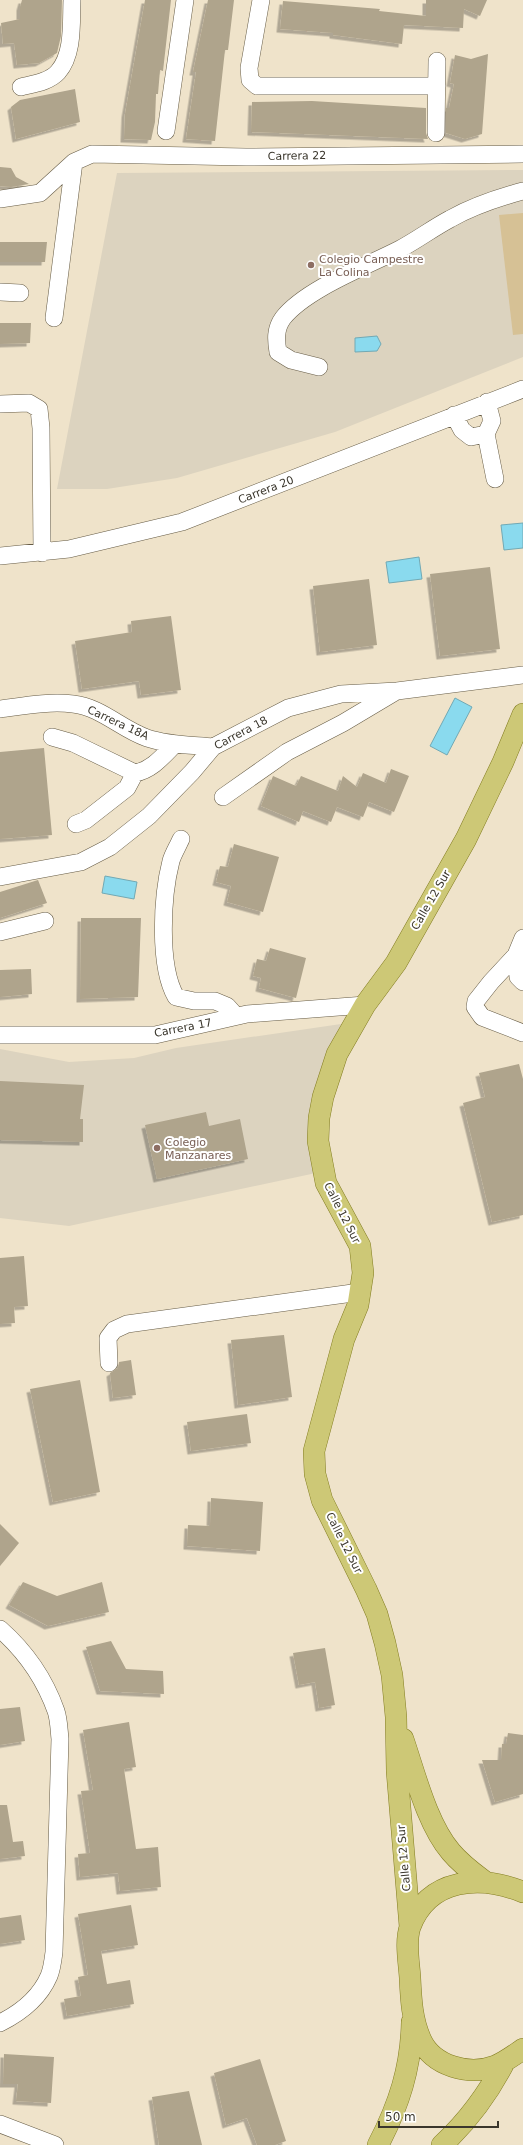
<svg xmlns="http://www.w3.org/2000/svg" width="523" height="2145" font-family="'DejaVu Sans',sans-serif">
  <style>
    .education { fill: #dcd3bf }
    .green { fill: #d6c195 }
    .water { fill: #8adaee; stroke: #72a9b4 }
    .building { fill: #afa48c; filter: url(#shadow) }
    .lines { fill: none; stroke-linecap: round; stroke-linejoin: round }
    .minor-casing { stroke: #665c46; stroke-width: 18 }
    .major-casing { stroke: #837d21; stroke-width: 22 }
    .minor { stroke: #fff; stroke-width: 17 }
    .major { stroke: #cdc876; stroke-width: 21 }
    .education-dot { fill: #8d6e63; stroke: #fff; stroke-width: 1.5 }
    .labels { text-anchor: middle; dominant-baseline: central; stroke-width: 4; stroke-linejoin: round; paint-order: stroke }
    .street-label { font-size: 11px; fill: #3a362c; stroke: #fff }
    .education-label { font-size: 11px; fill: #785e54; stroke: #fff; text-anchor: start }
  </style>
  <defs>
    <filter id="shadow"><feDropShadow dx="-3.5" dy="3.5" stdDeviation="0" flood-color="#0004"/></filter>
  </defs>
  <rect width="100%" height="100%" fill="#efe3ca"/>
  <!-- education -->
  <path class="education" d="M523,170V357L335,432L177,478L107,489H57L117,173Z
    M341,1024L323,1067L316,1173L69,1226L0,1218V1049L69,1062L134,1058L176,1048Z"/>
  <!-- green -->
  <path class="green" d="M523,213V334L513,335L499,215Z"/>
  <!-- water -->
  <path class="water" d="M377,336L381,344L377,351L355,352V338Z
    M523,523V548L504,550L501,525Z
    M419,557L422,579L389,583L386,562Z
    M455,698L472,707L447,755L430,746Z
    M105,876L137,882L134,899L102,893Z"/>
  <!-- building -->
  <path class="building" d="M22,0H62L61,36L57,53L39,63L17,65L14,43L3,44L1,23L20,19V7Z
    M145,0H171L163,71L160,70L158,94H156L155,122L151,140L124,139L125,114Z
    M208,0H234L228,50H225L215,141L186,139L196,72H193Z
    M426,0H487L480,16L464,9L463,28L404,25L402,44L333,35V33L280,29L283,1L380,9L379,11L426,16Z
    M488,54L482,134L465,139L446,133V108H449L454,84L450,83L455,55L471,59Z
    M75,89L80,122L16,139L11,107L20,100Z
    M312,101L426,108V133L428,139L251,132L252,102Z
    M0,167L11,168L16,177L29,184L11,187L0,186Z
    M0,242H47L45,262H0Z
    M0,323H31L30,343L0,344Z
    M490,567L500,649L440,656L430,574Z
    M369,579L377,645L320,652L313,586Z
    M171,616L181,690L141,695L139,681L82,689L75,641L132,632L131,621Z
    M44,748L52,835L0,839V752Z
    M391,769L409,776L394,812L369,802L363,817L337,807L331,822L303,811L299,822L261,806L273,776L296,786L301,776L338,791L343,776L357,787L363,773L386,783Z
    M234,844L279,857L263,912L227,902L231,886L216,882L220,866L228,867Z
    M38,880L47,903L0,918V892Z
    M81,918H141L138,997L80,999Z
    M270,948L306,958L296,998L259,988L261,978L253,976L257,959L266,961Z
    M31,969L32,994L0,997V970Z
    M519,1064L523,1079V1215L492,1222L463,1103L485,1097L479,1073Z
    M0,1081L84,1085L80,1119H83V1142L0,1140Z
    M206,1112L209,1126L240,1119L248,1159L157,1179L145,1125Z
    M24,1256L28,1306L14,1307L15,1323L0,1324V1258Z
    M284,1335L292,1397L238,1405L231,1340Z
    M131,1360L136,1395L113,1398L110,1373L118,1368L119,1362Z
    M80,1380L100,1492L53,1502L30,1389Z
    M247,1414L251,1443L191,1451L187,1422Z
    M211,1498L263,1502L260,1551L187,1546L188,1525L210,1526Z
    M0,1524L19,1543L0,1566Z
    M23,1582L57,1596L102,1582L109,1612L48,1626L9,1605Z
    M111,1641L126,1669L163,1671L164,1694L100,1691L86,1647Z
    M325,1648L335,1705L319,1708L315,1682L299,1685L293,1653Z
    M20,1707L25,1741L0,1745V1709Z
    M129,1722L136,1767L124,1769L136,1849L158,1847L161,1887L120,1891L118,1873L80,1877L78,1854L90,1853L81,1791L93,1790L83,1730Z
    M508,1733L523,1735V1794L495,1802L482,1760H501L502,1744H506Z
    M0,1805H7L13,1842L23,1841L25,1856L0,1859Z
    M131,1905L138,1945L101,1951L107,1984L130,1980L134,2004L67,2016L64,1999L81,1996L78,1977L88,1975L78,1914Z
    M21,1915L25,1940L0,1944V1918Z
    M4,2054L54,2057L51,2103L16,2101L18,2084H3Z
    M260,2059L286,2141L275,2145H257L247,2118L226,2125L214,2073Z
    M189,2091L202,2145H159L152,2097Z"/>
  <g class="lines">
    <!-- minor casing -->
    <g class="minor-casing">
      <path id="minor" d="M261,0L249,68L250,80L257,86H437
        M21,87C33,84 49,82 58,72C74,54 71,22 72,0
        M166,131L185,0
        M436,133L437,61
        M0,199L40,193L74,162L92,154L246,157L523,154
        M0,292L20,293
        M54,318L74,162
        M319,367L291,360L278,352C276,340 275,329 283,318C306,289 367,266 400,249C417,240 433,228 450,219C473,206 497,198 523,191
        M487,402L492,421L486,434L495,479
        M0,404L29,403L39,409L41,428L42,553
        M454,415L462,430L471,437L486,434
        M0,556L69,549L182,522L523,389
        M0,709C23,706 49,701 73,704C101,707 121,729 147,738C168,745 191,745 213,747
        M52,737L73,743L135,773C152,770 163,756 175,744
        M223,797L287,752L343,723L395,692
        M76,824L86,820L127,788L135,773
        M181,839C178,846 173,854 171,861C162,896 158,966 176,997L194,1001H215L227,1006L236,1016
        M0,877L81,862L110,847L149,816L192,772L213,747L288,708L341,694L397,691L523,675
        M0,932L45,921
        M523,938L516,955L518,977L523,982
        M516,955L491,982L476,1001L475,1007L482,1017L523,1033
        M0,1035H155L247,1014L365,1005
        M109,1363L108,1338L114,1330L127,1324L360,1292
        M0,1629C25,1651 45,1680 56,1711C59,1720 59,1730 60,1739L54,1952C53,1960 52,1969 49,1976C40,1997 20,2013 0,2023
        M0,2124L55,2145"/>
    </g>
    <!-- major casing -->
    <g class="major-casing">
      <path id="major" d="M403,1739C415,1774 427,1824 451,1852C461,1864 472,1872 484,1881
        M523,1892C481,1875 429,1877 410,1927C405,1942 409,1962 410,1978C411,2000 412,2020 421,2040C433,2066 469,2076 495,2066C505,2062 514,2055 523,2049
        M410,1927L397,1771L396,1717L392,1675L385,1643L377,1614L366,1589L322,1500L315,1474L314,1451L344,1339L358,1305L363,1273L360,1246L326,1183L318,1141L319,1118L323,1097L337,1054L365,1005L396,963L466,839L503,762L523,714
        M378,2145C399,2105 411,2068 412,2022
        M442,2145C469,2120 488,2094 505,2061"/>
    </g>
    <!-- minor -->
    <use href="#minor" class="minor"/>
    <!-- major -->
    <use href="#major" class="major"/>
  </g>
  <!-- markers -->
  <g class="education-dot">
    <circle cx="311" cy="265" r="4"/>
    <circle cx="157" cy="1148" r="4"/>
  </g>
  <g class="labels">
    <!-- street labels -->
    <g class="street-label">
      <text transform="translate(297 156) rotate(-1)">Carrera 22</text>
      <text transform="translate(266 490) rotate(-21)">Carrera 20</text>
      <text transform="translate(118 723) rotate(25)">Carrera 18A</text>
      <text transform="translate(241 733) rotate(-28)">Carrera 18</text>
      <text transform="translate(431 900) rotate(-60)">Calle 12 Sur</text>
      <text transform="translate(183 1028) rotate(-11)">Carrera 17</text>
      <text transform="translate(342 1213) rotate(63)">Calle 12 Sur</text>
      <text transform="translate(344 1543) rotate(63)">Calle 12 Sur</text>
      <text transform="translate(404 1858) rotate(-95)">Calle 12 Sur</text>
    </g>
    <!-- education labels -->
    <g class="education-label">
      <text x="319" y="259">Colegio Campestre<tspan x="319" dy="13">La Colina</tspan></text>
      <text x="165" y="1142">Colegio<tspan x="165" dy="13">Manzanares</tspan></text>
    </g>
  </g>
  <!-- scale -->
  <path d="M379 2121v6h119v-6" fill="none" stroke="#3a362c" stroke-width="2"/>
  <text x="385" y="2121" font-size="12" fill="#3a362c" stroke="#ffffff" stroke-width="3" paint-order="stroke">50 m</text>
</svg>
